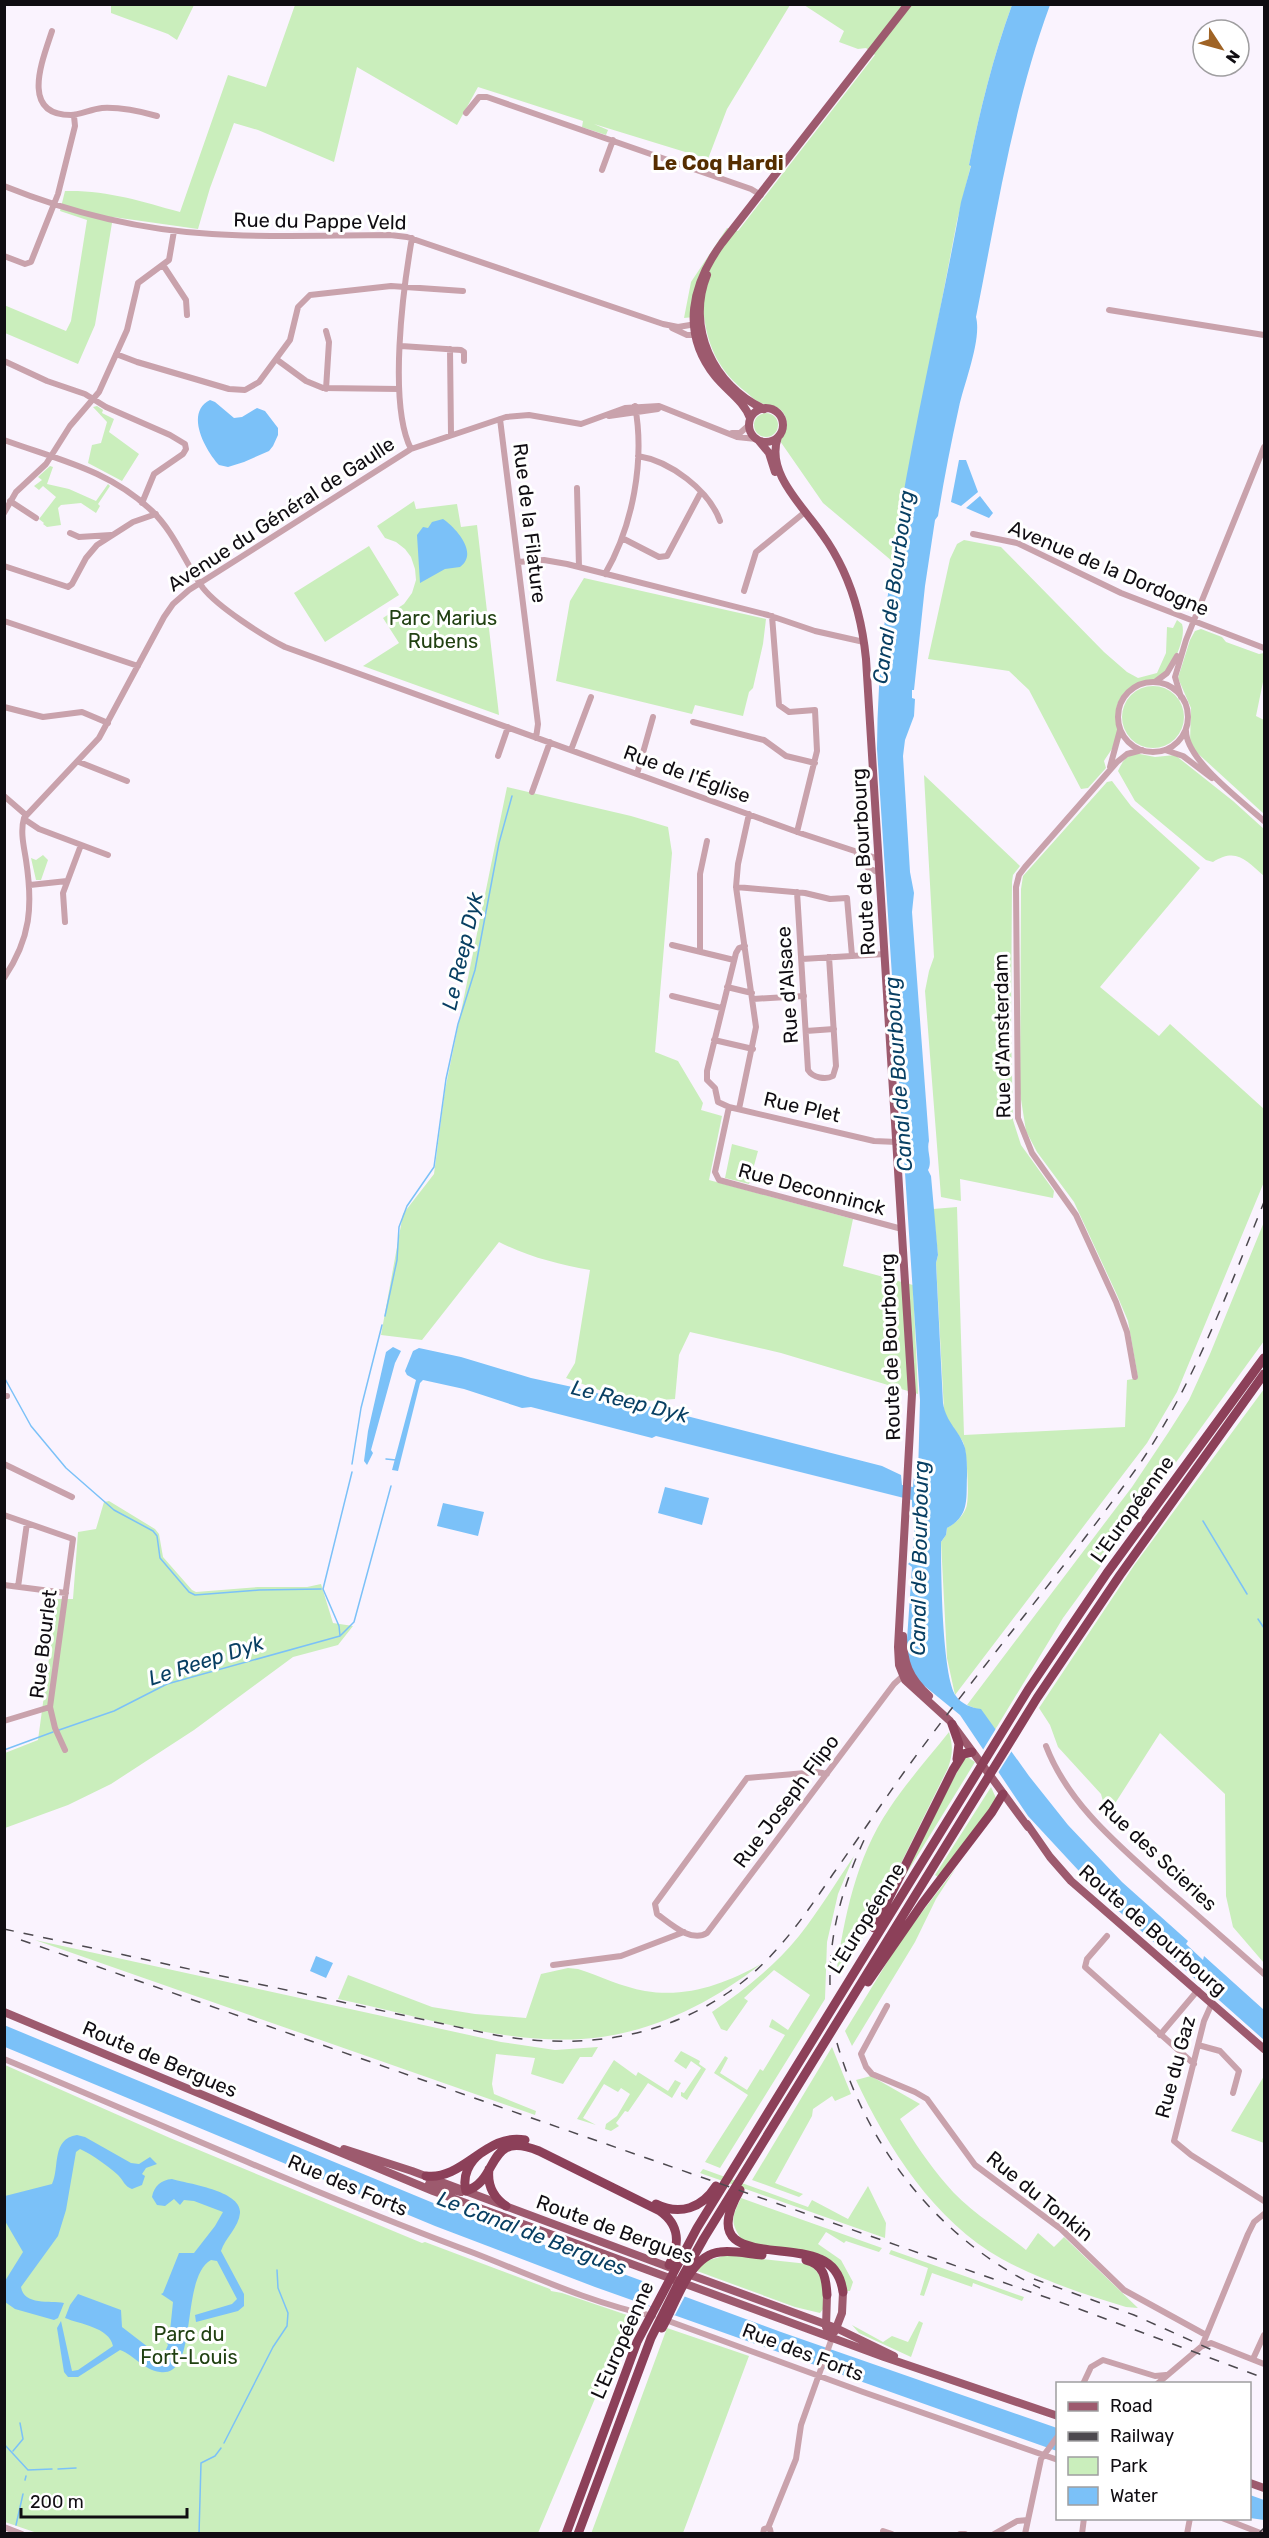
<svg xmlns="http://www.w3.org/2000/svg" width="1269" height="2538" font-family="Rubik,sans-serif">
  <style>
    .green { fill: #caeebc }
    .water { fill: #7bc1f8 }
    .pier { fill: #faf3fe }
    .lines { fill: none; stroke-linecap: round; stroke-linejoin: round }
    .stream { stroke: #7bc1f8; stroke-width: 1.5 }
    .minor { stroke: #c9a2ac; stroke-width: 6 }
    .major { stroke: #9d5a6e; stroke-width: 8 }
    .highway { stroke: #8c4059; stroke-width: 9 }
    .rail { stroke: #4d494f; stroke-width: 1.5; stroke-dasharray: 10 10; stroke-linecap: butt }
    .labels { text-anchor: middle; dominant-baseline: central; stroke-width: 6; stroke-linejoin: round; paint-order: stroke }
    .street-label { font-size: 20px; fill: #100d12; stroke: #fff }
    .park-label { font-size: 20px; fill: #214112; stroke: #fff }
    .neighbourhood-label { font-size: 21px; font-weight: bold; fill: #562e00; stroke: #fff }
    .water-label { font-size: 21px; font-style: italic; fill: #083f63; stroke: #fff }
  </style>
  <rect width="100%" height="100%" fill="#faf3fe"/>
  <!-- green -->
  <path class="green" d="M415,4L790,5L727,109L708,159L594,124L608,130L606,135L582,127L583,121L478,87L457,125L357,67L334,162L258,130L234,123L210,188L198,229L113,217L95,325L78,364L5,333L4,305L66,331L71,321L87,220L60,211L65,191C107,190 140,201 180,212L228,75L266,87L295,5Z
    M111,5V4L194,5L177,40L168,34L111,13Z
    M804,5H1012C993,57 980,110 969,165H971L957,221L892,561L823,503L780,441C787,432 790,421 782,411C776,404 768,406 761,403C755,401 750,395 746,392C720,372 708,348 704,316L684,318L691,282L727,228L738,231L875,55L866,48L858,49L839,42L844,31Z
    M97,406L103,410L102,413L114,419L109,432L139,454L122,481L88,463L92,445L101,443L107,422L93,407Z
    M754 425a12 12 0 1 1 24 0a12 12 0 1 1-24 0Z
    M50,466L53,467L47,484L69,489L96,501L108,484L110,486L98,504L100,506L96,513L81,503L61,505L58,508L61,525L47,527L43,524L44,523L39,519L56,497L43,486L39,490L34,486L42,480L38,477Z
    M414,501L416,509L457,504L461,527L477,525L499,715L363,666L399,643L383,618L404,604L412,593L416,580L415,569L411,557L405,549L396,542L385,538L377,526Z
    M964,540L1001,547L1104,652L1127,672L1138,678L1157,673L1166,653L1167,627L1173,628L1177,620L1182,624C1187,639 1171,674 1155,680C1141,684 1132,683 1122,696C1111,710 1120,722 1117,737C1116,745 1108,754 1104,761L1106,768L1088,788L1081,789L1029,690L1009,671L928,659L950,559L957,544Z
    M369,546L399,595L325,642L294,593Z
    M584,578L766,619L763,644L753,688L749,692L743,716L695,705L692,714L556,681L570,601Z
    M1201,629L1222,637L1226,642L1259,654L1264,653V677L1256,716L1264,720V814L1194,750L1190,742L1191,708L1178,678L1190,640L1195,631Z
    M1122 717a31 31 0 1 1 62 0a31 31 0 1 1-62 0Z
    M1135,753L1155,757L1175,755L1233,801L1264,829V876C1246,861 1237,847 1213,862L1206,860L1135,801L1118,771C1122,762 1126,756 1135,753Z
    M924,775L1020,866L1013,875L1012,882L1011,1032L1013,1120L1021,1145L1054,1191L1053,1198L960,1179L961,1201L941,1197L925,991L929,971L934,957Z
    M1112,781L1131,806L1200,868L1100,987L1159,1036L1170,1024L1264,1109V1182L1177,1392L1147,1443L955,1695L947,1658L941,1542L946,1535L947,1528C955,1523 962,1518 966,1508C970,1498 967,1452 963,1442C957,1431 947,1423 944,1410L936,1263L938,1255L933,1209L957,1207L964,1435L1125,1427L1127,1380L1138,1378L1128,1321L1117,1295L1074,1202L1037,1152L1026,1131L1020,1093L1021,889L1023,876L1107,782Z
    M507,787L631,816L668,827L672,853L655,1052L678,1061L703,1103L701,1110L722,1116L709,1180L853,1219L843,1266L913,1285L918,1394L781,1353L690,1332L679,1355L675,1399L632,1402L566,1378L575,1363L590,1270C557,1264 529,1257 499,1242L422,1340L381,1335L403,1214L434,1174L445,1090Z
    M43,855L48,860L41,880H36L31,858L36,860Z
    M732,1144L758,1151L749,1184L725,1178Z
    M1264,1222V1341L1063,1618L995,1730L977,1709L967,1705L1132,1487L1168,1433L1189,1400L1210,1354Z
    M1264,1389V1963L1233,1927L1226,1896L1225,1794L1160,1733L1107,1816L1101,1794L1058,1747L1050,1725L1039,1708L1135,1564Z
    M109,1501L155,1529L159,1534L163,1557L192,1590L196,1592L258,1587H307L321,1584L333,1623L353,1626L338,1645L293,1657L194,1730L111,1784L68,1805L5,1828V1753L38,1740L57,1599H73L78,1532L96,1529L104,1502Z
    M949,1732C953,1746 953,1754 948,1768L871,1924L839,1975H836C844,1917 856,1858 889,1809C907,1782 929,1757 949,1732Z
    M966,1756L975,1762L897,1889L936,1811Z
    M991,1787L996,1798L994,1804L938,1877L935,1875Z
    M854,1856L838,1894L827,1942L825,1999L720,2168L705,2162L748,2095L714,2073L725,2056L728,2058L720,2073L747,2090L760,2069L763,2071L785,2035L769,2027L772,2019L788,2030L810,1995L774,1970L744,1998L748,2001L727,2031L721,2029L712,2012C743,1991 775,1966 799,1936C819,1911 836,1882 854,1856Z
    M956,1868L936,1899L915,1942L852,2046L845,2031L902,1938Z
    M35,1940L501,2042L555,2050L598,2047L592,2057H580L563,2084L531,2074L535,2058L496,2054L492,2084L494,2094L536,2111L535,2115Z
    M761,1964C710,2004 648,2035 582,2039C500,2044 417,2015 338,1999L348,1975L432,2007L475,2014L526,2018L541,1974L568,1968L578,1969C600,1976 622,1987 645,1991C687,1998 725,1984 761,1964Z
    M832,2047L851,2094L835,2101L832,2096L813,2109L812,2116L775,2183L803,2194L799,2197L752,2180Z
    M681,2051L700,2061L699,2064L706,2069L687,2100L681,2096V2092L684,2093L701,2068L691,2061L686,2069L674,2061Z
    M614,2060L636,2076L638,2072L668,2091L675,2080L681,2083L672,2098L648,2083L628,2112L625,2111L616,2123L619,2126L611,2131L605,2129L606,2124L617,2116L630,2094L621,2088L618,2092L604,2084L583,2118L596,2125L577,2119Z
    M5,2065L170,2138L422,2243L425,2242L550,2289L551,2291L562,2293L630,2316L538,2533L40,2534L5,2522Z
    M871,2076L920,2104L900,2119C914,2142 929,2164 946,2184C967,2210 1000,2229 1026,2250L1038,2233L1054,2247L1064,2237L1138,2308L1126,2307C1083,2294 1041,2280 1002,2259C934,2221 888,2148 856,2080Z
    M1264,2076V2143L1231,2131Z
    M703,2169L808,2207L812,2200L848,2219L868,2186L886,2223L885,2238L700,2173Z
    M741,2198L882,2248L879,2252L846,2241L844,2243L826,2232L818,2244L841,2260L853,2282L850,2291H847L833,2263L743,2241C729,2222 732,2217 741,2198Z
    M891,2250L1024,2297L1022,2301L973,2283L972,2287L932,2273L924,2296L920,2295L928,2268L889,2254Z
    M727,2255L808,2264C826,2275 823,2290 823,2309L820,2313L795,2307L697,2271L702,2262Z
    M919,2321L923,2323L911,2357L859,2333L852,2325L883,2342L892,2336L908,2342Z
    M667,2328L749,2356L683,2533L591,2534Z"/>
  <!-- water -->
  <path class="water" d="M1012,5H1050C1013,105 997,212 976,317C982,339 964,384 959,407C951,443 944,479 938,516L935,520L925,586L914,690H912V698L915,699L914,716L905,740L903,756L910,872L914,893L912,912L929,1141C926,1151 933,1161 928,1170L931,1176L938,1255L936,1263L943,1403C946,1423 960,1431 965,1448C967,1457 967,1466 967,1476C966,1498 970,1516 947,1528L946,1535L941,1542C941,1570 942,1677 956,1696C961,1704 972,1708 981,1709L1029,1776L1068,1825L1122,1882L1188,1941L1186,1944L1203,1960L1204,1956L1264,2010V2040L1104,1898L1028,1816L960,1715L916,1679L906,1654L912,1567L908,1564L912,1560L916,1508L912,1507V1500L656,1436L652,1438L531,1407L522,1408L464,1389L423,1380L420,1383L398,1471L392,1470L416,1380L407,1375L405,1371L413,1351L419,1348L461,1357L531,1378L577,1388L882,1466L901,1475L902,1485L913,1487L914,1477L918,1476L920,1400L877,749C878,564 928,383 961,202L971,166L969,165C980,110 993,57 1012,5Z
    M210,400L215,402L234,418L242,417L257,408L265,411L278,428V435L273,446L269,451L244,462L228,467L219,465C206,451 184,413 210,400Z
    M959,460H966L978,492L961,506L951,502Z
    M980,496L993,513L989,518L966,508Z
    M443,519C456,528 479,553 460,567L445,569L420,583L417,535L423,527L428,528L432,522Z
    M393,1347L401,1351L395,1363L371,1450L373,1453L367,1465L364,1461L368,1431L386,1352Z
    M665,1487L709,1498L702,1525L658,1513Z
    M443,1503L484,1512L478,1536L437,1526Z
    M316,1956L333,1963L326,1978L310,1971Z
    M4,2025L455,2212L781,2332L1057,2428V2451L595,2287L435,2226L5,2047Z
    M77,2135L85,2137L131,2163L139,2164L150,2157L157,2164L146,2168L142,2174L145,2176L142,2185L132,2189C124,2186 124,2181 118,2175C108,2166 93,2155 80,2149L76,2152L66,2210L58,2236L21,2287C24,2306 50,2300 64,2303L58,2318L54,2320L15,2309L5,2302V2281L23,2252L5,2221V2196L52,2184C60,2167 51,2139 77,2135Z
    M172,2179C189,2184 242,2191 240,2213C239,2227 225,2238 221,2251L244,2294V2306L238,2311L196,2322L195,2315L232,2304L237,2299L217,2261L211,2260C179,2278 200,2378 160,2372C144,2370 134,2355 120,2350L78,2377H68L64,2372L57,2328L61,2321L72,2371L78,2370L113,2346C109,2327 79,2324 65,2318L70,2305L78,2294L121,2310L122,2327L157,2354H164L168,2345L164,2339L165,2334L170,2331L173,2302L161,2294L163,2293L179,2253H194L215,2226L223,2212L194,2201L184,2200L180,2205L174,2199L165,2206L157,2205L152,2197C154,2186 161,2180 172,2179Z
    M1250,2495L1264,2500V2520L1250,2518Z"/>
  <!-- pier -->
  <path class="pier" d="M997,1727L1013,1749L996,1776L981,1753Z
    M652,2284L685,2296L675,2315L642,2303Z"/>
  <g class="lines">
    <!-- stream -->
    <path class="stream" d="M385,1316L397,1260L399,1227L407,1206L434,1167L446,1079L458,1024L475,970L499,843L512,796
      M4,1377L31,1426L66,1468L114,1510L153,1531L157,1536L160,1558L189,1592L195,1595L259,1590L321,1589
      M386,1459L396,1460
      M352,1464L361,1408L382,1325
      M1203,1521L1247,1594
      M1258,1619L1264,1628
      M341,1635L354,1622L391,1486
      M59,1730L114,1711L167,1684L340,1636L339,1626L323,1589L352,1472
      M4,1750L53,1732
      M224,2443L273,2347L287,2326L288,2313L278,2288L277,2270
      M4,2444L28,2470L52,2469
      M13,2451L23,2439L20,2423
      M58,2469L76,2468
      M25,2480L26,2476
      M16,2525L23,2494
      M199,2534L201,2463L215,2456L221,2448"/>
    <!-- minor -->
    <path class="minor" d="M52,31C43,59 19,115 71,115C79,115 92,109 102,108C121,107 139,111 157,116
      M466,113L479,97H487L751,189L761,195
      M602,170L613,140
      M4,186C71,213 141,230 212,234C271,238 331,235 390,235L407,237L663,324L678,327L696,324
      M4,256L25,264L31,262L58,194L75,126L74,116
      M163,265L186,300L187,315
      M1109,310L1264,335
      M672,328L687,335H699
      M401,346L461,350L464,352V361
      M450,349L451,435
      M116,354L137,362L229,389L245,390L259,382L290,340L298,307L310,295L391,286L463,291
      M276,359L306,381L323,388L399,389
      M4,361L47,381L85,394L106,407L170,435L185,444L186,449L183,454L154,474L142,503
      M326,389L329,342L326,331
      M609,416L658,409
      M500,419L538,724L536,738
      M732,433H740L749,425
      M4,440C59,460 109,470 152,511C175,533 185,563 203,588C218,607 263,636 285,647L803,834L879,859
      M411,449C388,404 403,289 412,238
      M638,456C670,461 709,490 720,521
      M577,488L579,567
      M10,501L36,518
      M4,513L16,492L46,464L70,426L99,392L127,330L138,283L169,260L174,231
      M70,533L79,537L111,535
      M973,534L1017,543L1121,593L1264,648
      M622,538L659,557L667,556L701,492
      M518,562L544,560L567,564L768,615L815,631L864,642
      M4,566L68,587L72,584L86,558L97,545L133,522L156,514
      M605,574C633,526 645,460 635,406
      M744,591L756,552L805,512
      M772,616L779,705L789,712L815,710L817,751L797,832
      M4,621L138,666
      M1155,682L1167,673L1177,656
      M1118 717a35 35 0 1 1 70 0a35 35 0 1 1-70 0Z
      M1181,697L1175,677L1186,640L1264,447
      M4,707L43,717L82,712L108,723
      M693,722L764,740L786,756L815,763
      M1186,731C1186,760 1243,802 1264,821
      M571,750L591,697
      M1165,750L1183,756L1212,778
      M498,756L508,727
      M79,762L127,781
      M1110,767L1120,730
      M637,774L653,717
      M532,792L550,742
      M4,796L26,815
      M24,819L39,829L108,855
      M857,854L868,868L880,873
      M30,885L67,881
      M736,887L805,893L830,899L847,898L852,956
      M797,892L808,1070C813,1078 826,1080 833,1076L836,1066L829,957
      M65,922L63,893L81,845
      M672,945L734,960
      M745,946L739,948L736,953L707,1071V1080L715,1088L718,1102L729,1107L874,1141L897,1142
      M700,951V874L707,841
      M802,959L885,954
      M4,978C31,938 33,906 26,860C24,847 20,832 24,818L99,738L164,617L173,604L189,590L411,449L506,417L529,415L581,424L625,408L659,406L737,437L756,439
      M727,987L752,993
      M672,996L721,1008
      M753,999L804,996
      M806,1031L834,1029
      M714,1040L753,1049
      M729,1107L715,1172L719,1180L902,1229
      M739,1109L756,1027L736,887L738,864L749,814
      M1135,1377L1127,1332L1116,1302L1076,1215L1032,1153L1018,1118L1016,887L1019,875L1025,867L1117,762L1127,754L1142,750
      M4,1396H7
      M4,1464L72,1497
      M4,1515L73,1539L50,1707L55,1728L65,1750
      M4,1585L66,1593
      M18,1587L27,1523
      M4,1721L50,1707
      M1046,1746C1069,1806 1121,1847 1167,1889C1200,1917 1232,1946 1264,1974
      M827,1774L817,1772L747,1778L655,1904L657,1914C671,1924 691,1943 707,1933L894,1684L905,1674
      M1107,1936L1087,1959L1085,1967L1194,2064
      M553,1965L621,1956L684,1932
      M1212,2003L1204,2021L1174,2141L1191,2155L1264,2201
      M887,2006L861,2054L866,2067L872,2074L915,2092L927,2099L975,2165L1061,2229L1124,2290L1206,2335
      M1160,2035L1198,1990
      M1198,2045L1220,2051L1239,2071L1233,2093
      M4,2059C161,2124 315,2194 474,2253C533,2276 591,2303 653,2316
      M663,2319L863,2392L1058,2460
      M1203,2346L1211,2343L1264,2364
      M1253,2359L1264,2335
      M1083,2384L1091,2367L1103,2360L1155,2376L1166,2375
      M1157,2384L1202,2346L1248,2234L1254,2222L1264,2214
      M1222,2518L1263,2534
      M4,2527L22,2534
      M768,2528L796,2459L801,2425L832,2338
      M883,2531L892,2534
      M763,2534L764,2529L767,2528L770,2529L771,2534
      M960,2534H965
      M994,2534L1017,2521L1028,2520
      M1025,2534L1041,2459L1058,2436
      M1082,2534L1084,2518
      M1187,2534L1190,2518"/>
    <!-- major -->
    <path class="major" d="M707,275C686,327 713,386 764,409
      M749 425a17 17 0 1 1 34 0a17 17 0 1 1-34 0Z
      M750,418C744,401 726,390 715,376C680,332 692,284 722,243L908,4
      M778,437C765,473 804,507 822,534C830,545 837,557 843,570C856,598 863,629 866,659L912,1394L898,1647L899,1665L905,1680L950,1721L1028,1827
      M759,441L769,453L775,472
      M903,1636C903,1662 909,1678 929,1696
      M1027,1824L1050,1857L1071,1881L1264,2049
      M4,2012L433,2191L884,2357L1058,2416
      M344,2149L412,2171L674,2269
      M429,2184L461,2192
      M685,2273L836,2328L894,2356
      M827,2295L826,2327L832,2338
      M835,2331L842,2313L843,2292
      M1250,2483L1264,2488"/>
    <!-- highway -->
    <path class="highway" d="M952,1724L959,1744L957,1759
      M874,1928L953,1770L963,1754L972,1752
      M868,1982L922,1904L992,1812L1003,1794
      M481,2153C469,2162 462,2176 466,2191C501,2180 485,2129 539,2151L660,2211C680,2225 680,2245 669,2265
      M489,2169C487,2185 493,2197 506,2206
      M426,2176C463,2181 487,2132 525,2140
      M740,2190C696,2265 784,2242 820,2259C834,2265 841,2277 843,2292
      M656,2204C680,2216 702,2208 716,2186
      M806,2260C824,2264 826,2278 827,2295
      M662,2328C676,2304 689,2255 720,2252C733,2250 749,2254 762,2255
      M566,2534L637,2342L697,2228L1028,1690L1107,1573L1264,1358
      M578,2534L651,2338L676,2288L704,2238L1037,1698L1120,1575L1264,1374"/>
    <!-- rail -->
    <path class="rail" d="M4,1929L490,2034C573,2050 658,2041 729,1992C774,1961 803,1918 833,1874C858,1839 882,1803 907,1768C983,1664 1067,1566 1141,1462C1195,1381 1228,1291 1264,1202
      M21,1940L1071,2306L1264,2378
      M830,1985C829,1933 843,1885 865,1838
      M837,2043C868,2150 940,2240 1040,2288
      M1034,2279L1134,2315L1212,2350
      M1258,2534L1264,2528"/>
  </g>
  <g class="labels">
    <!-- street labels -->
    <g class="street-label">
      <text transform="translate(320 221) rotate(1)">Rue du Pappe Veld</text>
      <text transform="translate(281 514) rotate(-33)">Avenue du Général de Gaulle</text>
      <text transform="translate(530 523) rotate(83)">Rue de la Filature</text>
      <text transform="translate(1109 568) rotate(23)">Avenue de la Dordogne</text>
      <text transform="translate(687 774) rotate(20)">Rue de l'Église</text>
      <text transform="translate(863 862) rotate(-93)">Route de Bourbourg</text>
      <text transform="translate(787 985) rotate(-94)">Rue d'Alsace</text>
      <text transform="translate(1002 1036) rotate(-91)">Rue d'Amsterdam</text>
      <text transform="translate(802 1107) rotate(13)">Rue Plet</text>
      <text transform="translate(812 1189) rotate(15)">Rue Deconninck</text>
      <text transform="translate(890 1347) rotate(-92)">Route de Bourbourg</text>
      <text transform="translate(1132 1509) rotate(-54)">L'Européenne</text>
      <text transform="translate(43 1644) rotate(-83)">Rue Bourlet</text>
      <text transform="translate(786 1801) rotate(-53)">Rue Joseph Flipo</text>
      <text transform="translate(1158 1855) rotate(43)">Rue des Scieries</text>
      <text transform="translate(866 1918) rotate(-58)">L'Européenne</text>
      <text transform="translate(1153 1930) rotate(41)">Route de Bourbourg</text>
      <text transform="translate(160 2059) rotate(23)">Route de Bergues</text>
      <text transform="translate(1175 2067) rotate(-75)">Rue du Gaz</text>
      <text transform="translate(348 2185) rotate(23)">Rue des Forts</text>
      <text transform="translate(1040 2196) rotate(39)">Rue du Tonkin</text>
      <text transform="translate(615 2229) rotate(20)">Route de Bergues</text>
      <text transform="translate(622 2340) rotate(-66)">L'Européenne</text>
      <text transform="translate(803 2352) rotate(21)">Rue des Forts</text>
    </g>
    <!-- park labels -->
    <g class="park-label">
      <text x="443" y="618">Parc Marius<tspan x="443" dy="23">Rubens</tspan></text>
      <text x="189" y="2334">Parc du<tspan x="189" dy="23">Fort-Louis</tspan></text>
    </g>
    <!-- neighbourhood labels -->
    <g class="neighbourhood-label">
      <text x="718" y="162">Le Coq Hardi</text>
    </g>
    <!-- water labels -->
    <g class="water-label">
      <text transform="translate(893 587) rotate(-82)">Canal de Bourbourg</text>
      <text transform="translate(462 951) rotate(-77)">Le Reep Dyk</text>
      <text transform="translate(898 1074) rotate(-94)">Canal de Bourbourg</text>
      <text transform="translate(630 1401) rotate(14)">Le Reep Dyk</text>
      <text transform="translate(919 1558) rotate(-89)">Canal de Bourbourg</text>
      <text transform="translate(206 1660) rotate(-18)">Le Reep Dyk</text>
      <text transform="translate(532 2233) rotate(21)">Le Canal de Bergues</text>
    </g>
  </g>
  <!-- border -->
  <rect width="1269" height="2538" fill="none" stroke="#100d12" stroke-width="12"/>
  <!-- legend -->
  <rect x="1056" y="2382" width="195" height="138" fill="#ffffff" stroke="#9f9ea0" stroke-width="1.5"/>
  <rect x="1068" y="2402" width="30" height="9" fill="#9d5a6e" stroke="#9f9ea0" stroke-width="1.5"/>
  <text x="1110" y="2412" font-size="18" fill="#100d12">Road</text>
  <rect x="1068" y="2432" width="30" height="9" fill="#4d494f" stroke="#9f9ea0" stroke-width="1.5"/>
  <text x="1110" y="2442" font-size="18" fill="#100d12">Railway</text>
  <rect x="1068" y="2457" width="30" height="18" fill="#caeebc" stroke="#9f9ea0" stroke-width="1.5"/>
  <text x="1110" y="2472" font-size="18" fill="#100d12">Park</text>
  <rect x="1068" y="2487" width="30" height="18" fill="#7bc1f8" stroke="#9f9ea0" stroke-width="1.5"/>
  <text x="1110" y="2502" font-size="18" fill="#100d12">Water</text>
  <!-- north arrow -->
  <g transform="translate(1221 48) rotate(126)"><circle r="28" fill="#ffffff" stroke="#9f9ea0" stroke-width="1.5"/>
  <path d="M0-4.5L10 22L0 15L-10 22Z" fill="#9f6325"/>
  <text y="-9" font-size="16" font-weight="bold" text-anchor="middle" fill="#100d12">N</text>
  </g>
  <!-- scale -->
  <path d="M21 2508v9h166v-9" fill="none" stroke="#100d12" stroke-width="3"/>
  <text x="30" y="2508" font-size="18" fill="#100d12" stroke="#ffffff" stroke-width="4.5" paint-order="stroke">200 m</text>
</svg>
